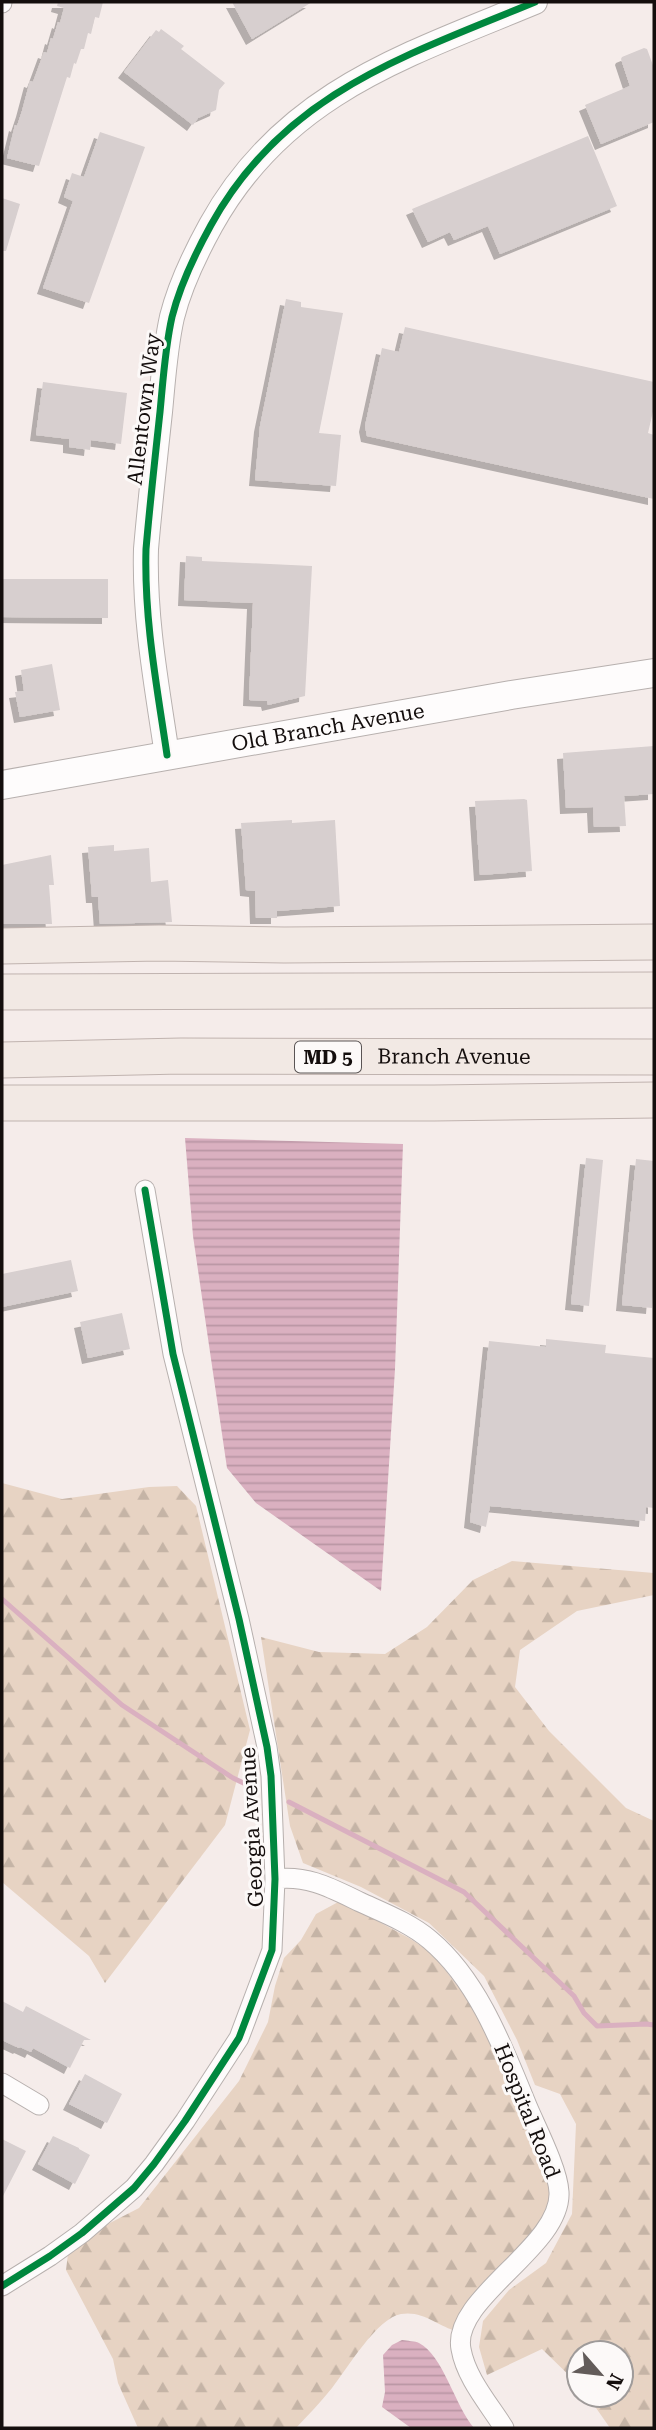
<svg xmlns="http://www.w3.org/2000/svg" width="656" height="2430" font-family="'Roboto Serif',serif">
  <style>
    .forest { fill: url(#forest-firs) }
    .water { fill: url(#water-rules) }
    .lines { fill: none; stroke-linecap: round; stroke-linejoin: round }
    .stream { stroke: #dab0c0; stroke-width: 5 }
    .building { fill: #d7cfcf; filter: url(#shadow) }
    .minor-casing { stroke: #b7b0ae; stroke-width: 21 }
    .tertiary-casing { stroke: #b7b0ae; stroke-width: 26 }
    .secondary-casing { stroke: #b7b0ae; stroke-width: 30 }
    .motorway-casing { stroke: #c0b3af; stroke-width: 37 }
    .minor { stroke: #fefcfc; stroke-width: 19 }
    .tertiary { stroke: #fefcfc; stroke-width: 24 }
    .secondary { stroke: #fefcfc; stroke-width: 28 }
    .motorway { stroke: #f2e9e4; stroke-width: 35 }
    .cycleway-casing { stroke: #fcf9f8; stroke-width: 11 }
    .cycleway { stroke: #00873e; stroke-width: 7 }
    .labels { text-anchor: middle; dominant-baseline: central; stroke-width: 6; stroke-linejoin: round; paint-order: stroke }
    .shield { fill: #fcf9f8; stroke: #5a5454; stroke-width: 2 }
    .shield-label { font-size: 19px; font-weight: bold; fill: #140e0d }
    .street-label { font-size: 21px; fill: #140e0d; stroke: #fcf9f8 }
  </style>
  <defs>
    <pattern id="forest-firs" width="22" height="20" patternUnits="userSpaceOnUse" patternTransform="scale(1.75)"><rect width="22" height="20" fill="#e7d3c3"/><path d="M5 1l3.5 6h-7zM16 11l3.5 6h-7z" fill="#c5b4a6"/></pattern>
    <pattern id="water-rules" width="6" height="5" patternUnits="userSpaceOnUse" patternTransform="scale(1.75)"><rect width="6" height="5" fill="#dab0c0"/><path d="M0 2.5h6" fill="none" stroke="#ba96a4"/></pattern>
    <filter id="shadow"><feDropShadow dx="-6" dy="6" stdDeviation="0" flood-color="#0004"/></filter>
  </defs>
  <rect width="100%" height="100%" fill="#f5ecea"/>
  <!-- forest -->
  <path class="forest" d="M2,1483L62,1499L149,1487L177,1486L196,1506L250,1730L225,1825L105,1983L89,1956L2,1882Z
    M512,1561L654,1573V1595L577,1611L520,1650L515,1687L549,1731L626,1808L654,1821V2428H610L587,2395H621V2353H579V2385L542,2349L487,2375L479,2347L483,2321L509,2290L546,2263L572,2214L576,2124L560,2094L535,2085L517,2040L484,1976L429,1923L361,1887L303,1863L290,1826L261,1637L319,1652L385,1654L427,1627L473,1580Z
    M340,1901L409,1938L432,1953L477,2011L549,2178L552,2209L457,2331C439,2327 423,2310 401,2314C377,2318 347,2369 332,2388C321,2402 308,2415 296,2428H138L118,2383L113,2359L66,2270L68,2254L91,2238L106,2225L139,2208L239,2081L268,2022L275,1986L284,1958L301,1940L316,1914Z"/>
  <!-- water -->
  <path class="water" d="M185,1138L403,1144L395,1369L381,1591L256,1503L227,1468L193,1236Z
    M402,2340C407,2341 415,2341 419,2343C443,2355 455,2406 474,2428H411L382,2407L385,2392L383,2355L392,2345Z"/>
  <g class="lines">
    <!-- stream -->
    <path class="stream" d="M2,1599L122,1705L233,1778L256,1789
      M289,1802L464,1892L574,1996L584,2013L597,2026L646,2024L654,2025"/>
  </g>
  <!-- building -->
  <path class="building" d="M58,2H103L99,18L95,17L91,34L88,33L84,49H81L76,64L74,63L70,78L67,77L39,166L7,158L15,125L17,126L22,111L30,81L33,82L44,52L47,53L51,38L53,39L58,22L60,23L64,8L57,6Z
    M232,2H312L252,39Z
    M161,29L184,46L181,49L225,83L219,90L216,110L198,118L193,125L124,72L156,30L159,32Z
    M644,48L647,49L654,68V122L601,144L585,105L630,86L621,59L622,57Z
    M100,132L145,147L89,303L43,288L73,201L64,197L72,173L84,177Z
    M588,136L617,206L500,254L488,226L454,240L450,232L428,242L412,209Z
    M2,198L20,204L6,251H2Z
    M286,299L301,302V307L343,313L319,433L341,435L336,486L255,480L260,426Z
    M405,327L654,382V407L648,433L654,435V499L367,436L365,426L382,348L399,352Z
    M43,382L127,393L121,444L91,440L90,450L69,447V439L36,435Z
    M186,556L202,557V561L312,566L305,696L268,705L267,701L249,700L253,603L184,600Z
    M2,579H108V618L2,617Z
    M52,664L60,710L20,717L15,692L24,691L21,670Z
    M654,746V794L624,796L626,826L594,827L593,807L566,808L563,753Z
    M524,799L527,800L532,871L480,875L475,801Z
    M292,820V823L335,820L340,906L277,911V918H256L255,891L246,890L241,823Z
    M114,845V851L149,848L151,882L168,880L172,922L100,924L98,897H92L88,847Z
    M51,855L54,885H49L52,924H2V865Z
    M586,1158L603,1160L589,1306L571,1304Z
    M636,1159L654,1161V1282L652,1308L622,1305Z
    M71,1260L78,1291L2,1307V1274Z
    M122,1313L130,1349L88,1358L80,1322Z
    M546,1339L606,1345L605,1353L654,1358V1508L646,1507L645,1521L490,1506L486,1527L470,1522L489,1341L546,1347Z
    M2,2001L23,2012L26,2006L91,2040H84L70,2068L33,2048L31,2052L20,2047L19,2048L2,2040Z
    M85,2074L122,2094L107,2123L69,2104Z
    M53,2136L79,2148V2149L90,2155L75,2184L38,2164Z
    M2,2139L26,2151L2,2198Z"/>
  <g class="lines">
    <!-- minor casing -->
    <g class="minor-casing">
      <path id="minor" d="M2,3V2
        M275,1879C308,1875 331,1888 360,1902C384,1913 410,1923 430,1940C479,1981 504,2050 528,2108C537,2129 558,2170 559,2192C562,2247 451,2298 461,2349C466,2378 489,2404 504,2428
        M2,2083L39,2105
        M2,2286L50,2256L82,2233L134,2188L154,2164L185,2121L239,2038L272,1950L275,1879L271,1776L267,1747L239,1619L173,1354L145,1190"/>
    </g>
    <!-- tertiary casing -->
    <g class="tertiary-casing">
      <path id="tertiary" d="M167,755C157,687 144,619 146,549C150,503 155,458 160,412C163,381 165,348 172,317C180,285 195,254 211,225C284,93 405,56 535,2"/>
    </g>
    <!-- secondary casing -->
    <g class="secondary-casing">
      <g id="secondary">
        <path id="s1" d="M2,785L511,695L654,673"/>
      </g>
    </g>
    <!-- motorway casing -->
    <g class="motorway-casing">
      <g id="motorway">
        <path d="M2,946L159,943L284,945L654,942"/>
        <path d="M2,992L654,990"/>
        <path id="s2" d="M2,1060L181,1056L654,1057"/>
        <path d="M2,1103H434L654,1100"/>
      </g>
    </g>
    <!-- minor -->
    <use href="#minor" class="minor"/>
    <!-- tertiary -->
    <use href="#tertiary" class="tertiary"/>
    <!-- secondary -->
    <use href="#secondary" class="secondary"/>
    <!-- motorway -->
    <use href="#motorway" class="motorway"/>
    <!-- cycleway casing -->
    <g class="cycleway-casing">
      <path id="cycleway" d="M167,755C157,687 144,619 146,549C150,503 155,458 160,412C163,381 165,348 172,317C180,285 195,254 211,225C284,93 405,56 535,2
        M2,2286L50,2256L82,2233L134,2188L154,2164L185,2121L239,2038L272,1950L275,1879L271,1776L267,1747L239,1619L173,1354L145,1190"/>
    </g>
    <!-- cycleway -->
    <use href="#cycleway" class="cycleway"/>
  </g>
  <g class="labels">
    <!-- shield labels -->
    <rect class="shield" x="295" y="1041.5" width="66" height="31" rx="5"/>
    <g class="shield-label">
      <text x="328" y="1057">MD 5</text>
    </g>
    <!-- street labels -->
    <g class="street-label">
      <text transform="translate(144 409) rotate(-83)">Allentown Way</text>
      <text stroke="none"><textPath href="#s1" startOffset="331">Old Branch Avenue</textPath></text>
      <text stroke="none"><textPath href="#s2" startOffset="452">Branch Avenue</textPath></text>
      <text transform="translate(252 1827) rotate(-93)">Georgia Avenue</text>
      <text transform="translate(527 2111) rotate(68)">Hospital Road</text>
    </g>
  </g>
  <!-- border -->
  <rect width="656" height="2430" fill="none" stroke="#140e0d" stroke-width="7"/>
  <!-- north arrow -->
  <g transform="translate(600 2374) rotate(118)"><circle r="33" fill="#fcf9f8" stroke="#9f9b9a" stroke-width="2"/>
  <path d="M0-5L12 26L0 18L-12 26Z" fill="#635c5a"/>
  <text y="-10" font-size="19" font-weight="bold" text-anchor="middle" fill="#140e0d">N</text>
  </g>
</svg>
